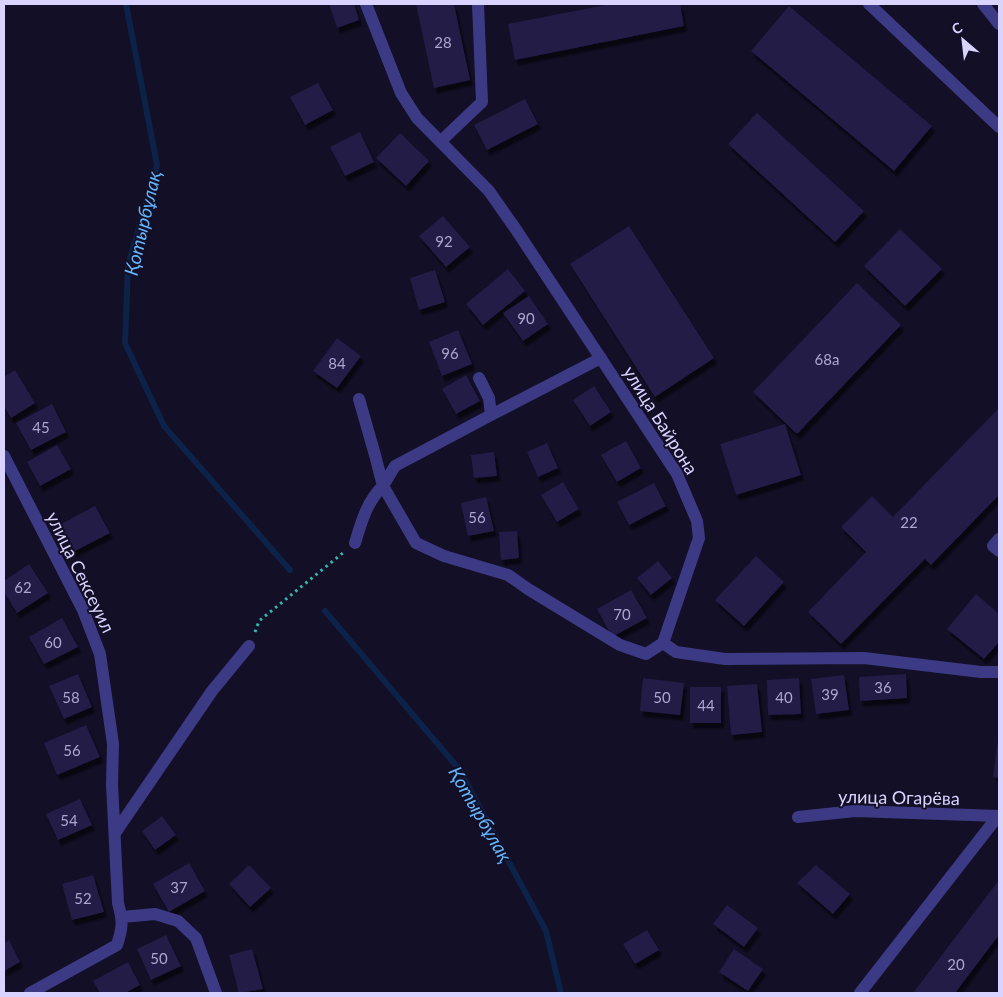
<svg xmlns="http://www.w3.org/2000/svg" width="1003" height="997" font-family="Lato,sans-serif">
  <style>
    .lines { fill: none; stroke-linecap: round; stroke-linejoin: round }
    .stream { stroke: #0c2248; stroke-width: 6 }
    .building { fill: #241b47; filter: url(#shadow) }
    .path { stroke: #2fb8b0; stroke-width: 3; stroke-dasharray: 2.5 4; stroke-linecap: butt }
    .service { stroke: #3d3a85; stroke-width: 12 }
    .minor { stroke: #3d3a85; stroke-width: 12 }
    .tertiary { stroke: #3d3a85; stroke-width: 12 }
    .labels { text-anchor: middle; dominant-baseline: central; stroke-width: 4; stroke-linejoin: round; paint-order: stroke }
    .number-label { font-size: 15px; fill: #aca6d1 }
    .street-label { font-size: 18px; fill: #d9d4ff; stroke: #130f26 }
    .water-label { font-size: 19px; font-style: italic; fill: #62b6ff; stroke: #130f26 }
  </style>
  <defs>
    <filter id="shadow"><feDropShadow dx="3" dy="5.5" stdDeviation="1" flood-color="#0009"/></filter>
  </defs>
  <rect width="100%" height="100%" fill="#130f26"/>
  <g class="lines">
    <!-- stream -->
    <path class="stream" d="M126,4L157,165L128,266L125,343L164,426L290,570
      M325,611L459,769L546,931L561,993"/>
  </g>
  <!-- building -->
  <path class="building" d="M329,4H354L359,20L337,28Z
    M416,4H454L470,80L434,88Z
    M611,4H680L684,26L515,60L508,24Z
    M789,6L932,126L894,171L751,51Z
    M318,83L333,110L305,125L290,97Z
    M525,99L538,124L487,150L474,125Z
    M757,113L864,211L835,242L728,144Z
    M360,132L374,162L345,176L330,147Z
    M400,133L429,161L406,186L376,158Z
    M443,216L470,247L446,267L419,236Z
    M629,226L714,358L655,397L570,264Z
    M900,229L942,269L905,306L864,266Z
    M508,269L525,291L483,325L466,304Z
    M435,270L445,302L419,310L410,278Z
    M857,283L901,325L797,434L753,392Z
    M529,296L548,324L523,341L503,313Z
    M458,330L472,364L442,376L429,342Z
    M337,338L361,356L337,388L313,371Z
    M15,370L35,403L11,418L4,406V377Z
    M466,375L480,401L456,414L442,389Z
    M594,386L611,412L590,426L573,400Z
    M52,404L66,432L31,450L16,423Z
    M999,408V495L931,565L925,559L841,644L808,612L866,552L841,527L872,496L893,517Z
    M785,424L801,475L736,495L720,444Z
    M626,441L641,468L617,482L601,455Z
    M547,443L558,468L538,477L527,452Z
    M57,445L71,469L40,486L27,462Z
    M494,452L497,476L474,478L471,455Z
    M563,482L579,509L557,522L541,495Z
    M654,483L666,506L629,525L617,502Z
    M486,497L494,531L468,536L461,503Z
    M95,506L110,533L73,552L59,525Z
    M517,531L519,558L501,560L499,532Z
    M756,556L784,582L744,626L715,600Z
    M658,561L672,578L651,595L637,578Z
    M29,564L48,593L17,613L4,592V581Z
    M631,590L647,618L612,637L597,609Z
    M976,594L999,614V642L984,659L947,629Z
    M62,618L78,647L44,664L29,637Z
    M78,674L92,707L64,719L49,686Z
    M906,674L907,698L860,701L859,677Z
    M844,675L849,710L816,714L811,679Z
    M643,678L684,683L680,715L640,711Z
    M799,678L801,714L768,715L767,680Z
    M757,684L762,732L731,735L727,686Z
    M690,687H721V723H690Z
    M86,725L100,757L57,775L44,743Z
    M998,740H999V778L993,777Z
    M80,799L92,825L58,840L46,814Z
    M162,816L176,835L155,850L142,831Z
    M189,863L205,891L169,912L153,884Z
    M249,865L271,888L250,907L229,884Z
    M816,865L850,894L833,914L797,883Z
    M93,875L104,912L72,920L62,884Z
    M999,880V935L955,993H913Z
    M727,905L758,928L744,947L713,924Z
    M647,930L659,950L635,964L623,944Z
    M166,935L181,966L151,980L137,949Z
    M9,940L20,962L4,971V943Z
    M252,949L263,989L239,993L229,955Z
    M734,949L763,969L748,991L719,972Z
    M128,962L140,985L125,993H100L93,981Z"/>
  <g class="lines">
    <!-- path -->
    <path class="path" d="M255,632L259,621L344,552"/>
    <!-- service -->
    <path class="service" d="M983,4L999,24
      M441,141L482,102L478,4
      M999,539L993,546L999,551
      M860,993L998,816"/>
    <!-- minor -->
    <path class="minor" d="M366,4L401,93L417,118L489,191L517,231L677,474L697,521L699,538L663,643L676,652L725,659L864,658L981,672H999
      M359,399L375,455L383,486
      M491,415L601,358
      M4,456L83,610L100,654L113,744L112,784L118,903C123,922 123,926 117,945L30,993
      M383,486L395,466L491,415L489,398L479,378
      M355,543C361,523 367,501 383,486L416,543L444,556L508,575L528,589L620,645L646,654L663,643
      M798,817L855,811L999,816
      M115,833L212,691L249,646
      M122,917L155,914L178,921L196,938L216,993"/>
    <!-- tertiary -->
    <path class="tertiary" d="M869,4L999,127"/>
  </g>
  <g class="labels">
    <!-- number labels -->
    <g class="number-label">
      <text x="443" y="42">28</text>
      <text x="444" y="241">92</text>
      <text x="526" y="318">90</text>
      <text x="450" y="353">96</text>
      <text x="827" y="359">68а</text>
      <text x="337" y="363">84</text>
      <text x="41" y="427">45</text>
      <text x="477" y="517">56</text>
      <text x="909" y="522">22</text>
      <text x="23" y="587">62</text>
      <text x="622" y="614">70</text>
      <text x="53" y="642">60</text>
      <text x="883" y="687">36</text>
      <text x="830" y="694">39</text>
      <text x="71" y="697">58</text>
      <text x="662" y="697">50</text>
      <text x="784" y="697">40</text>
      <text x="706" y="705">44</text>
      <text x="72" y="750">56</text>
      <text x="69" y="820">54</text>
      <text x="179" y="887">37</text>
      <text x="83" y="898">52</text>
      <text x="159" y="958">50</text>
      <text x="956" y="964">20</text>
    </g>
    <!-- street labels -->
    <g class="street-label">
      <text transform="translate(661 420) rotate(58)">улица Байрона</text>
      <text transform="translate(81 572) rotate(64)">улица Сексеуил</text>
      <text transform="translate(899 797) rotate(1)">улица Огарёва</text>
    </g>
    <!-- water labels -->
    <g class="water-label">
      <text transform="translate(142 223) rotate(-77)">Қотырбұлақ</text>
      <text transform="translate(481 814) rotate(60)">Қотырбұлақ</text>
    </g>
  </g>
  <!-- border -->
  <rect width="1003" height="997" fill="none" stroke="#d9d4ff" stroke-width="10"/>
  <!-- north arrow -->
  <g transform="translate(963 40) rotate(332)" stroke="#130f26" stroke-width="4" paint-order="stroke">
  <path d="M0-4L9 19L0 12L-9 19Z" fill="#d9d4ff"/>
  <text y="-8" font-size="14" font-weight="bold" text-anchor="middle" fill="#d9d4ff">С</text>
  </g>
</svg>
